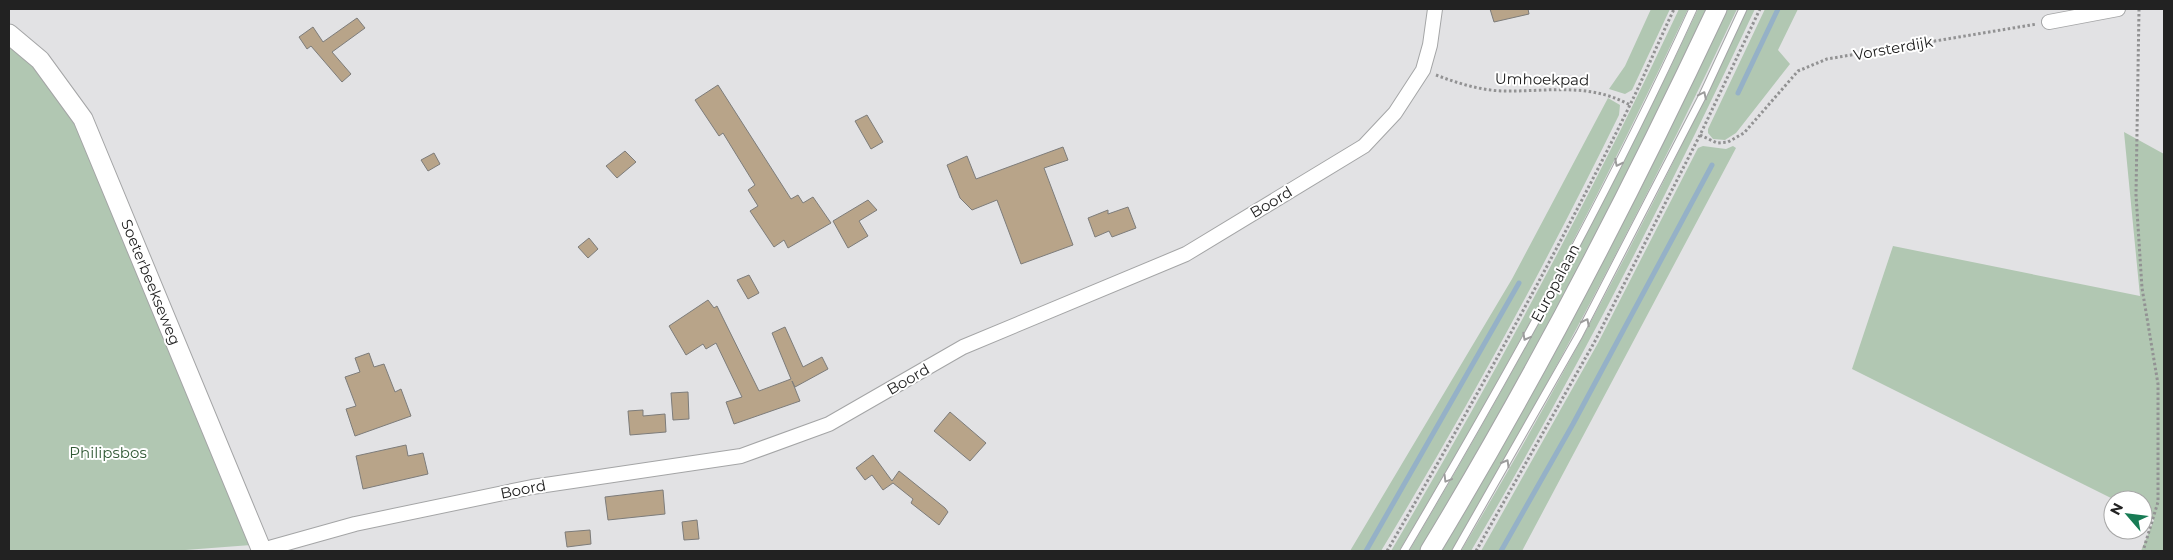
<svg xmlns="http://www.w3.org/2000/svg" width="2173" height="560" font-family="Montserrat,sans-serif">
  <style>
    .green { fill: #b1c7b2 }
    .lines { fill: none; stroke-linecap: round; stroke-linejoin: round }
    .stream { stroke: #95b1c7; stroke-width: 5 }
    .building { fill: #b8a489; stroke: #7d7c7a }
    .lane-casing { stroke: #a4a5a6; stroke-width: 9 }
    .street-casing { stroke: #a4a5a6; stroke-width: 16 }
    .secondary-casing { stroke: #a4a5a6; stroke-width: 21 }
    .path { stroke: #929293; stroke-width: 3; stroke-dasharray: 2.5 2.5; stroke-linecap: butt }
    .lane { stroke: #fff; stroke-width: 7 }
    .street { stroke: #fff; stroke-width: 14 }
    .secondary { stroke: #fff; stroke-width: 19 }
    .oneway { stroke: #9c9c9c }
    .labels { text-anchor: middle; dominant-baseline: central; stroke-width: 4; stroke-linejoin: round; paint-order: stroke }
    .street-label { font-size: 15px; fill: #222; stroke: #fff }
    .park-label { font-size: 15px; fill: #315935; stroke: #fff }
  </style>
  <rect width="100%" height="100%" fill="#e2e2e4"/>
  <!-- green -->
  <path class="green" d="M1651,9H1670L1632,90L1625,94L1609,89L1625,66Z
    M1679,9H1688C1601,194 1505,376 1399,551H1391C1495,375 1592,195 1679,9Z
    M1698,9H1709C1622,194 1524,375 1420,551H1409C1513,375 1611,195 1698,9Z
    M1726,9H1737C1650,194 1555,375 1452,551H1441L1502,447L1643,184Z
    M1747,9H1755C1668,194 1575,375 1471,551H1461C1566,375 1661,194 1747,9Z
    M1765,9H1798L1778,50L1790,64L1736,133L1725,140L1713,139L1708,133V129Z
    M9,34L83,119L251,545L172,551H10Z
    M1608,98L1620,105L1619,115C1546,264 1467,409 1381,551H1350L1512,279Z
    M2124,132L2164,154V551H2141L2154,520L2143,514V500H2115L1852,369L1893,246L2140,296Z
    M1703,146L1726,149L1733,146L1736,148L1522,551H1481L1598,343L1698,148Z"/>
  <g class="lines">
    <!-- stream -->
    <path class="stream" d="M1738,93L1778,9
      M1366,551L1519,283
      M1501,551L1573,424L1712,165"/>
  </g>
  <!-- building -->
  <path class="building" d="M1490,9H1528L1529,14L1494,22Z
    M357,18L365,28L332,52L351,74L342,82L311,46L307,49L299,37L313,27L323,42Z
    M718,85L791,199L798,195L803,203L813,197L831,223L788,248L784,240L774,247L750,211L758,206L748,190L755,185L723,133L719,136L695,100Z
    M867,115L883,142L871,149L855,121Z
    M1063,147L1068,160L1044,168L1073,245L1021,264L997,200L972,210L960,198L947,165L967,156L976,179Z
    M625,151L636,162L617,178L606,166Z
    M434,153L440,164L428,171L421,160Z
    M868,200L877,210L859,221L868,236L848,248L833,221Z
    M1128,207L1136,228L1112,237L1109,231L1095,237L1088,218L1108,210V214Z
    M589,238L598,249L588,258L578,247Z
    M749,275L759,293L748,299L737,280Z
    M708,300L714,308L717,306L759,391L791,379L772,333L785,327L803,367L822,357L828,369L795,387L792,381L800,401L734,424L726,402L742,397L716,343L706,349L703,344L686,355L669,326Z
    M369,353L374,367L384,364L395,392L401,389L411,416L355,436L346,409L356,406L345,377L360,372L355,358Z
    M688,392L689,419L673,420L671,393Z
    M643,410V416L665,414L666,432L630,435L628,411Z
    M950,412L986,443L970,461L934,431Z
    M406,445L408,456L423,453L428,474L363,489L356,456Z
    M873,455L892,481L899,471L945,508L948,512L939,525L911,503L913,499L893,483L883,490L872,475L865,480L856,468Z
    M663,490L665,514L608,520L605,497Z
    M697,520L699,539L684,540L682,522Z
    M590,530L591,544L567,547L565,532Z"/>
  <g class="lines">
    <!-- lane casing -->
    <g class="lane-casing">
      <path id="lane" d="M1404,551C1508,375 1608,195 1693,9
        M1456,551L1579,335L1703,95L1743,9"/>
    </g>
    <!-- street casing -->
    <g class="street-casing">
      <path id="street" d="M2049,22L2118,9
        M262,550L355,524L532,487L741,456L829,424L963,347L1186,254L1364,146L1395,113L1423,70L1430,45L1435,9"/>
    </g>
    <!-- secondary casing -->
    <g class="secondary-casing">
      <path id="secondary" d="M9,34L40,60L83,119L262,551
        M1430,551C1536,376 1630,194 1717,9"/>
    </g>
    <!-- path -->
    <path class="path" d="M2139,9L2136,195L2142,288L2158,384V502L2143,551
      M1436,75C1457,83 1479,90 1502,91C1547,92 1588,82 1630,105
      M1700,135L1717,143L1728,142L1744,133L1798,71L1827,59L2037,24
      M1387,551C1472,405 1555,257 1630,105C1645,74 1659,41 1674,9
      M1476,551L1595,341L1700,135L1760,9"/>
    <!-- lane -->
    <use href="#lane" class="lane"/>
    <!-- street -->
    <use href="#street" class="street"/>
    <!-- secondary -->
    <use href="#secondary" class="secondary"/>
  </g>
  <!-- one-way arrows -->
  <defs><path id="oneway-chevron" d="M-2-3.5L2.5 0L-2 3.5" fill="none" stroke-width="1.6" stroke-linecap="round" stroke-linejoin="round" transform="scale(1.25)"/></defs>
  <g class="oneway">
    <use href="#oneway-chevron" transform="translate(1703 95) rotate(-64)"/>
    <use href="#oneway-chevron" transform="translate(1618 163) rotate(117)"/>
    <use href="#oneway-chevron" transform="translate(1586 322) rotate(-63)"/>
    <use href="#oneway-chevron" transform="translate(1526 337) rotate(118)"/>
    <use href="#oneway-chevron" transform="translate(1506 463) rotate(-60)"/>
    <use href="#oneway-chevron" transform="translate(1447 479) rotate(121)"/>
  </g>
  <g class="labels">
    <!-- street labels -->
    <g class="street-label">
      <text transform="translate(1893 48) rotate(-10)">Vorsterdijk</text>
      <text transform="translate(1542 79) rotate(1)">Umhoekpad</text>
      <text transform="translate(1271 202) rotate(-31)">Boord</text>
      <text transform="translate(151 282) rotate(68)">Soeterbeekseweg</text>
      <text transform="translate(1555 283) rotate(-62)">Europalaan</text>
      <text transform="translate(908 379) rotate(-30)">Boord</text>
      <text transform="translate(523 489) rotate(-11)">Boord</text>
    </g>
    <!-- park labels -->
    <g class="park-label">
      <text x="108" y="452">Philipsbos</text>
    </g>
  </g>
  <!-- border -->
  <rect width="2173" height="560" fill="none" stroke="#222222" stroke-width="20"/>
  <!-- north arrow -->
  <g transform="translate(2128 515) rotate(298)"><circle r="24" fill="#ffffff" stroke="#a7a7a7"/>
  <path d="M0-4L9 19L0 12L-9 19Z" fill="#177b54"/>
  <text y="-8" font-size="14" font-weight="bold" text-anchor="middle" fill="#222222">N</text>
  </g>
</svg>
